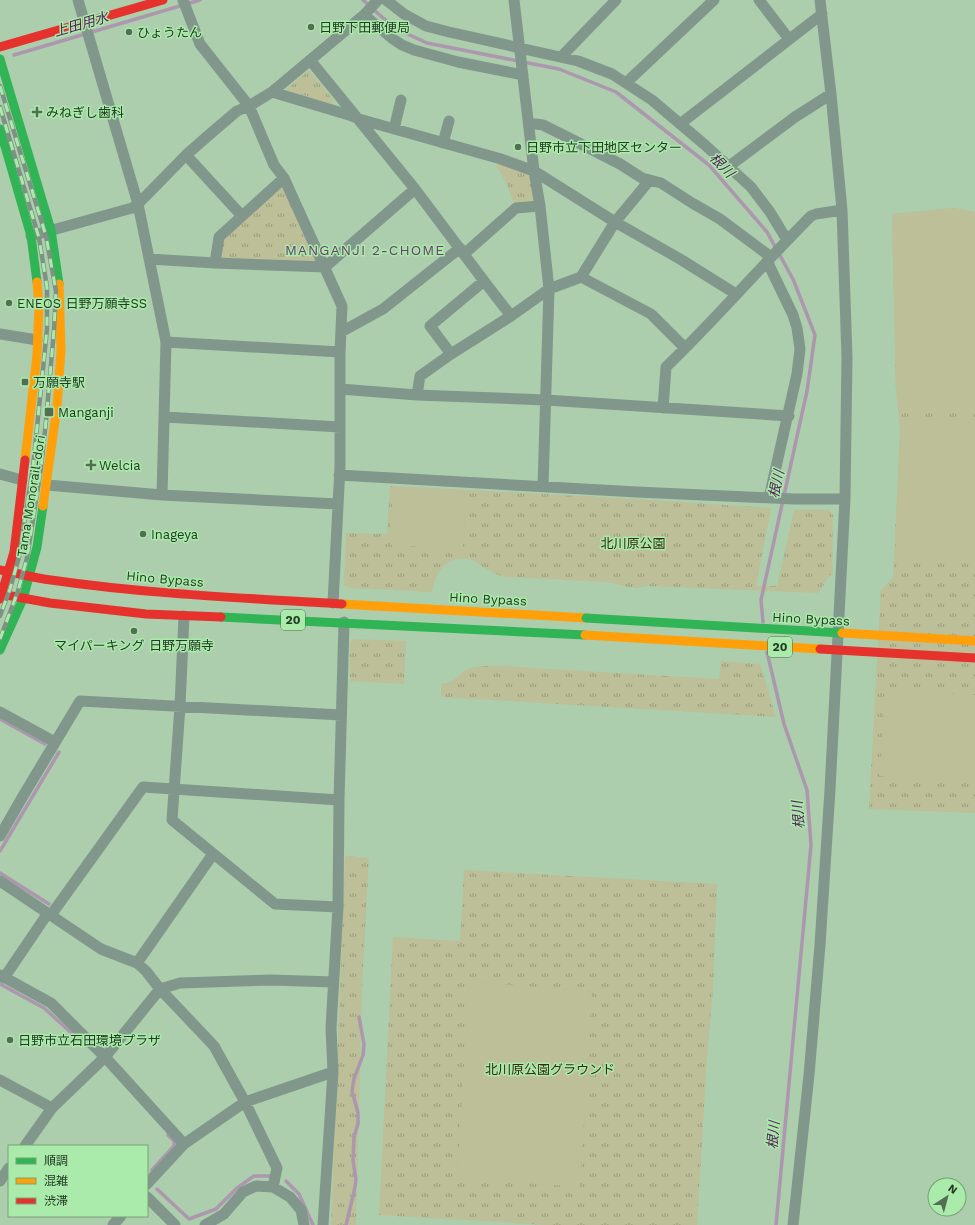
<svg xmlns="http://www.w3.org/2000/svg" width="975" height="1225" font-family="'Work Sans','Noto Sans JP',sans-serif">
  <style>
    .park { fill: url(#park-tufts) }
    .garden { fill: #bcbf97 }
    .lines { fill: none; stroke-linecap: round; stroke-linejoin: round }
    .stream { stroke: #ac97ae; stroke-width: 3.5 }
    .street { stroke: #81978c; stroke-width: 11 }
    .fast { stroke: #30b455; stroke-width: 9 }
    .slow { stroke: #ff9f0a; stroke-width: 9 }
    .jam { stroke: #e5322d; stroke-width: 9 }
    .rail-casing { stroke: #7d9283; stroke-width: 4.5 }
    .rail { stroke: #aaeaaa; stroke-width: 3; stroke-dasharray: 9; stroke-linecap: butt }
    .fast-bridge { stroke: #30b455; stroke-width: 9 }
    .slow-bridge { stroke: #ff9f0a; stroke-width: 9 }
    .jam-bridge { stroke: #e5322d; stroke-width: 9 }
    .poi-dot { fill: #526f53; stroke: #aaeaaa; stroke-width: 1.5 }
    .labels { text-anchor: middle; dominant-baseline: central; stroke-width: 3; stroke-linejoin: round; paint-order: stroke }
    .shield { fill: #aaeaaa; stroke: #4b704c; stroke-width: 1 }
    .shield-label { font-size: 12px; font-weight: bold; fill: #223c23 }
    .poi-label { font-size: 13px; fill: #223c23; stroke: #aaeaaa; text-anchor: start }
    .street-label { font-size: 13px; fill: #223c23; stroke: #aaeaaa }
    .park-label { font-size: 13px; fill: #382b0e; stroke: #aaeaaa }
    .water-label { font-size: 14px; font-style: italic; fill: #531b58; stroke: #aaeaaa }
    .neighbourhood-label { font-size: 14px; letter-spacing: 1px; fill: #6d3c70; stroke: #aaeaaa }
  </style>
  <defs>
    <pattern id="park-tufts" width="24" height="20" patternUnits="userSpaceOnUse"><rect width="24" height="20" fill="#bcbf97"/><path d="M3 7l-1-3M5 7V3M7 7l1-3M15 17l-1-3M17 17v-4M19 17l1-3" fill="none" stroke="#989c7b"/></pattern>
  </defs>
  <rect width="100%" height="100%" fill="#acceac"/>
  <!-- park -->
  <path class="park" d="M309,70L334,101L332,104L286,90Z
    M501,159L534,171L540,206L516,208L507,185L496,165Z
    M284,178L325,267L215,263L219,237Z
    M954,208L975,212V813L869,809L881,590L893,578L900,429L896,391L892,214Z
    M390,486L637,499L771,508L756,586H777L794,510H829L833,515L832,573L818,593L647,586L637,588L627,587L608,582L506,577C497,575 491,572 483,567C480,565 476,561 472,560C449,553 435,571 432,592L350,588L344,585L346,533L387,534Z
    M354,639L406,641L404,684L350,681V643Z
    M721,661L760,664L776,717L441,697V684C457,682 455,676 466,670C476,665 488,666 499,666L719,679Z
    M345,856L369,858L362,988L356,1225H331Z
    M464,870L717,884L713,989L707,1059L697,1225H547L379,1215L393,937L460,941Z"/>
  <!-- garden -->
  <path class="garden" d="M954,208L975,212V407L912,408L896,391L892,214Z
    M910,416L975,420V561L895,557L900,429Z
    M393,486L466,490L463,549L390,545Z
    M885,689L975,695V782L880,776Z
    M469,982L592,991L580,1187L457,1178Z"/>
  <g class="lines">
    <!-- stream -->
    <path class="stream" d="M363,0L383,18L399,30L427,43L559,69L616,92L709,165L767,232L793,279L815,335L807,391L761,600L763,622
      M14,55L200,0
      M767,652L784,724L807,790L811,845L776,1225
      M0,719L45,744
      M0,851L59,752
      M0,873L49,904
      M0,984L44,1008L86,1046
      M152,1170L174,1146V1141L168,1135
      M286,1181L299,1194L313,1225
      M157,1189L189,1219L216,1209L237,1188L254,1176H271
      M346,1225L354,1192L356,1180L353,1161L354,1137L358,1124V1113L352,1091L354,1079L363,1055L364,1044L359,1017"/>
    <!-- street -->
    <path class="street" d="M78,0L138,204L166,342L162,495
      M183,0L200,44L249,106L274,165L284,178L342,306L340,352V467L333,603
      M386,0L404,14L426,26L449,32L578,61L612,74L652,100L705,145L751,187L770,212L787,240
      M514,0L534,171L540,206L549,289L543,486
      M759,0L789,39
      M364,15L393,39L402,45L414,50L458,62L523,75
      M561,57L616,0
      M310,60L415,189L484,281L511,316
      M627,82L714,0
      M272,92L349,115L359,119L501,159L534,171L615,222L680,259L736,294
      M529,123L543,125L577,142L620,164L642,178L661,183L692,203L720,219L771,257
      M680,124L822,14
      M394,129L401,100
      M443,143L449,121
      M186,155L242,216
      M728,167L795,117L831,94
      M31,236L132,208L138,204L186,155L210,134L237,111L249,106L272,92L364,15L378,0
      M464,254L516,208L540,206
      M149,259L215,263L325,267L415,189
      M767,261L793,315L797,328L800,349L797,374L769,498
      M215,263L219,237L284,178
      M581,277L615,222L649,181
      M341,332L383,309L460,248
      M0,334L37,340
      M166,342L340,352
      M451,354L430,326L484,281
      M340,389L417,395L546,400L789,416
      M417,395L420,376L451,354L511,316L549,289L581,277L651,314L685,348
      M663,408L666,367C716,319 762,265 811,216L816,214L842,210
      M165,417L340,427
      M0,474L22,480
      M339,475L637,492L794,499H845
      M47,485L162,495L338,504
      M184,616L180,706L172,820L275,904L338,907
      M0,712L55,742
      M0,836L23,796L80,701L341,715
      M0,881L101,949L137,963L146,971L160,989L214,1046L245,1102L277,1168L273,1187
      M51,915L143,787L339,800
      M137,963L213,854
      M0,975L51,1003L105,1057L184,1144
      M4,978L48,913
      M0,1080L52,1108
      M25,1146L52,1108L105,1057L160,989L180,983L271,980L333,982
      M0,1181L9,1168
      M147,1184L184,1144L245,1102L333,1072
      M147,1197L175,1225
      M113,1225L121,1216
      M205,1225L224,1214L243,1192L256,1186L273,1187L290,1197L301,1210L304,1225
      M323,1225L333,1072L331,1028L338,907L339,800L344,622
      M793,1225L809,1075L820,945L830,790L845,499L847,357L842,210L831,94L820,0"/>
    <!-- fast -->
    <path class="fast" d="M0,59L51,230L59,284
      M0,129L31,236L37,282
      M221,617L585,635
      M0,650L23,599L37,547L43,506"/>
    <!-- slow -->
    <path class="slow" d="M25,460L37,355L39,305L37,282
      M43,506L57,407L61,350L59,284
      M342,604L586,618"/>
    <!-- jam -->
    <path class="jam" d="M0,47L163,0
      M0,570C17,573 34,578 51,580C147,594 245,598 342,604
      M0,594L50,603L146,614L221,617
      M0,599L14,552L25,460"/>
    <!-- rail casing -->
    <g class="rail-casing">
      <path id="rail" d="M0,86L46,236L56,291L54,330L46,421L41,468L27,558L18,591L0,639
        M0,107L39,238L47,287V329L33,467L19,557L10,589L0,616"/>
    </g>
    <!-- rail -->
    <use href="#rail" class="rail"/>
    <!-- fast-bridge -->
    <path class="fast-bridge" d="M586,618L842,633"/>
    <!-- slow-bridge -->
    <path class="slow-bridge" d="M842,633L975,641
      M585,635L820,649"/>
    <!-- jam-bridge -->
    <path class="jam-bridge" d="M820,649L975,658"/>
  </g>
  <!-- markers -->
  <g class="poi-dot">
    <circle cx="311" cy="27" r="4"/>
    <circle cx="129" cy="32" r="4"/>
    <path d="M35 106h4v4h4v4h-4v4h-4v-4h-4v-4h4z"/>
    <circle cx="518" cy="147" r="4"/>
    <circle cx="9" cy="303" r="4"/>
    <rect x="21" y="378" width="8" height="8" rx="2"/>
    <rect x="44" y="407" width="10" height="10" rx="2"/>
    <path d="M89 459h4v4h4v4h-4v4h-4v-4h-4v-4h4z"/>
    <circle cx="143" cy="534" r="4"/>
    <circle cx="134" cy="631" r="4"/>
    <circle cx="10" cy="1040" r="4"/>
  </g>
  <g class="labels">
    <!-- shield labels -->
    <g class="shield">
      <rect x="281" y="610" width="24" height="20" rx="3"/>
      <rect x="768" y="637" width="24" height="20" rx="3"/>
    </g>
    <g class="shield-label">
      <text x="293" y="620">20</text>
      <text x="780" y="647">20</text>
    </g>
    <!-- poi labels -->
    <g class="poi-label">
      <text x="319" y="27">日野下田郵便局</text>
      <text x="137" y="32">ひょうたん</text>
      <text x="46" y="112">みねぎし歯科</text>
      <text x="526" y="147">日野市立下田地区センター</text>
      <text x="17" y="303">ENEOS 日野万願寺SS</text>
      <text x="33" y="382">万願寺駅</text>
      <text x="58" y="412">Manganji</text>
      <text x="99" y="465">Welcia</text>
      <text x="151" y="534">Inageya</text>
      <text x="134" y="645" text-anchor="middle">マイパーキング 日野万願寺</text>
      <text x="18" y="1040">日野市立石田環境プラザ</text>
    </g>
    <!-- street labels -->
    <g class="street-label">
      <text transform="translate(31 496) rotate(-81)">Tama Monorail-dori</text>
      <text transform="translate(165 579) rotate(5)">Hino Bypass</text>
      <text transform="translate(488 599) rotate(3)">Hino Bypass</text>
      <text transform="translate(811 619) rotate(3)">Hino Bypass</text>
    </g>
    <!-- park labels -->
    <g class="park-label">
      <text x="633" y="543">北川原公園</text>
      <text x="550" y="1069">北川原公園グラウンド</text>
    </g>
    <!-- water labels -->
    <g class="water-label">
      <text transform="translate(81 24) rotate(-16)">上田用水</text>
      <text transform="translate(722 165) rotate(46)">根川</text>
      <text transform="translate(776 484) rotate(-78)">根川</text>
      <text transform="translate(798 815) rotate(-95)">根川</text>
      <text transform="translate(773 1135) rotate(-85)">根川</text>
    </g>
    <!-- neighbourhood labels -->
    <g class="neighbourhood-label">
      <text x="365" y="250">MANGANJI 2-CHOME</text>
    </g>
  </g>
  <!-- legend -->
  <rect x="8" y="1145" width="140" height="72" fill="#aaeaaa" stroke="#74a474"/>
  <rect x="16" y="1158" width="20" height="6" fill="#30b455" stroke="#74a474"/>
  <text x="44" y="1165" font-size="12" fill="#223c23">順調</text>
  <rect x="16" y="1178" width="20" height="6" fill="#ff9f0a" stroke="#74a474"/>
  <text x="44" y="1185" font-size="12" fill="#223c23">混雑</text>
  <rect x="16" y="1198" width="20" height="6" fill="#e5322d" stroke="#74a474"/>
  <text x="44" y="1205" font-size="12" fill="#223c23">渋滞</text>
  <!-- north arrow -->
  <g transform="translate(947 1197) rotate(36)"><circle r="19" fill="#aaeaaa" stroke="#74a474"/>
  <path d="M0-3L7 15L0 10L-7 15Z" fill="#526f53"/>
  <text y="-6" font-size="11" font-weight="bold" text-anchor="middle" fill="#223c23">N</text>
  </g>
</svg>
